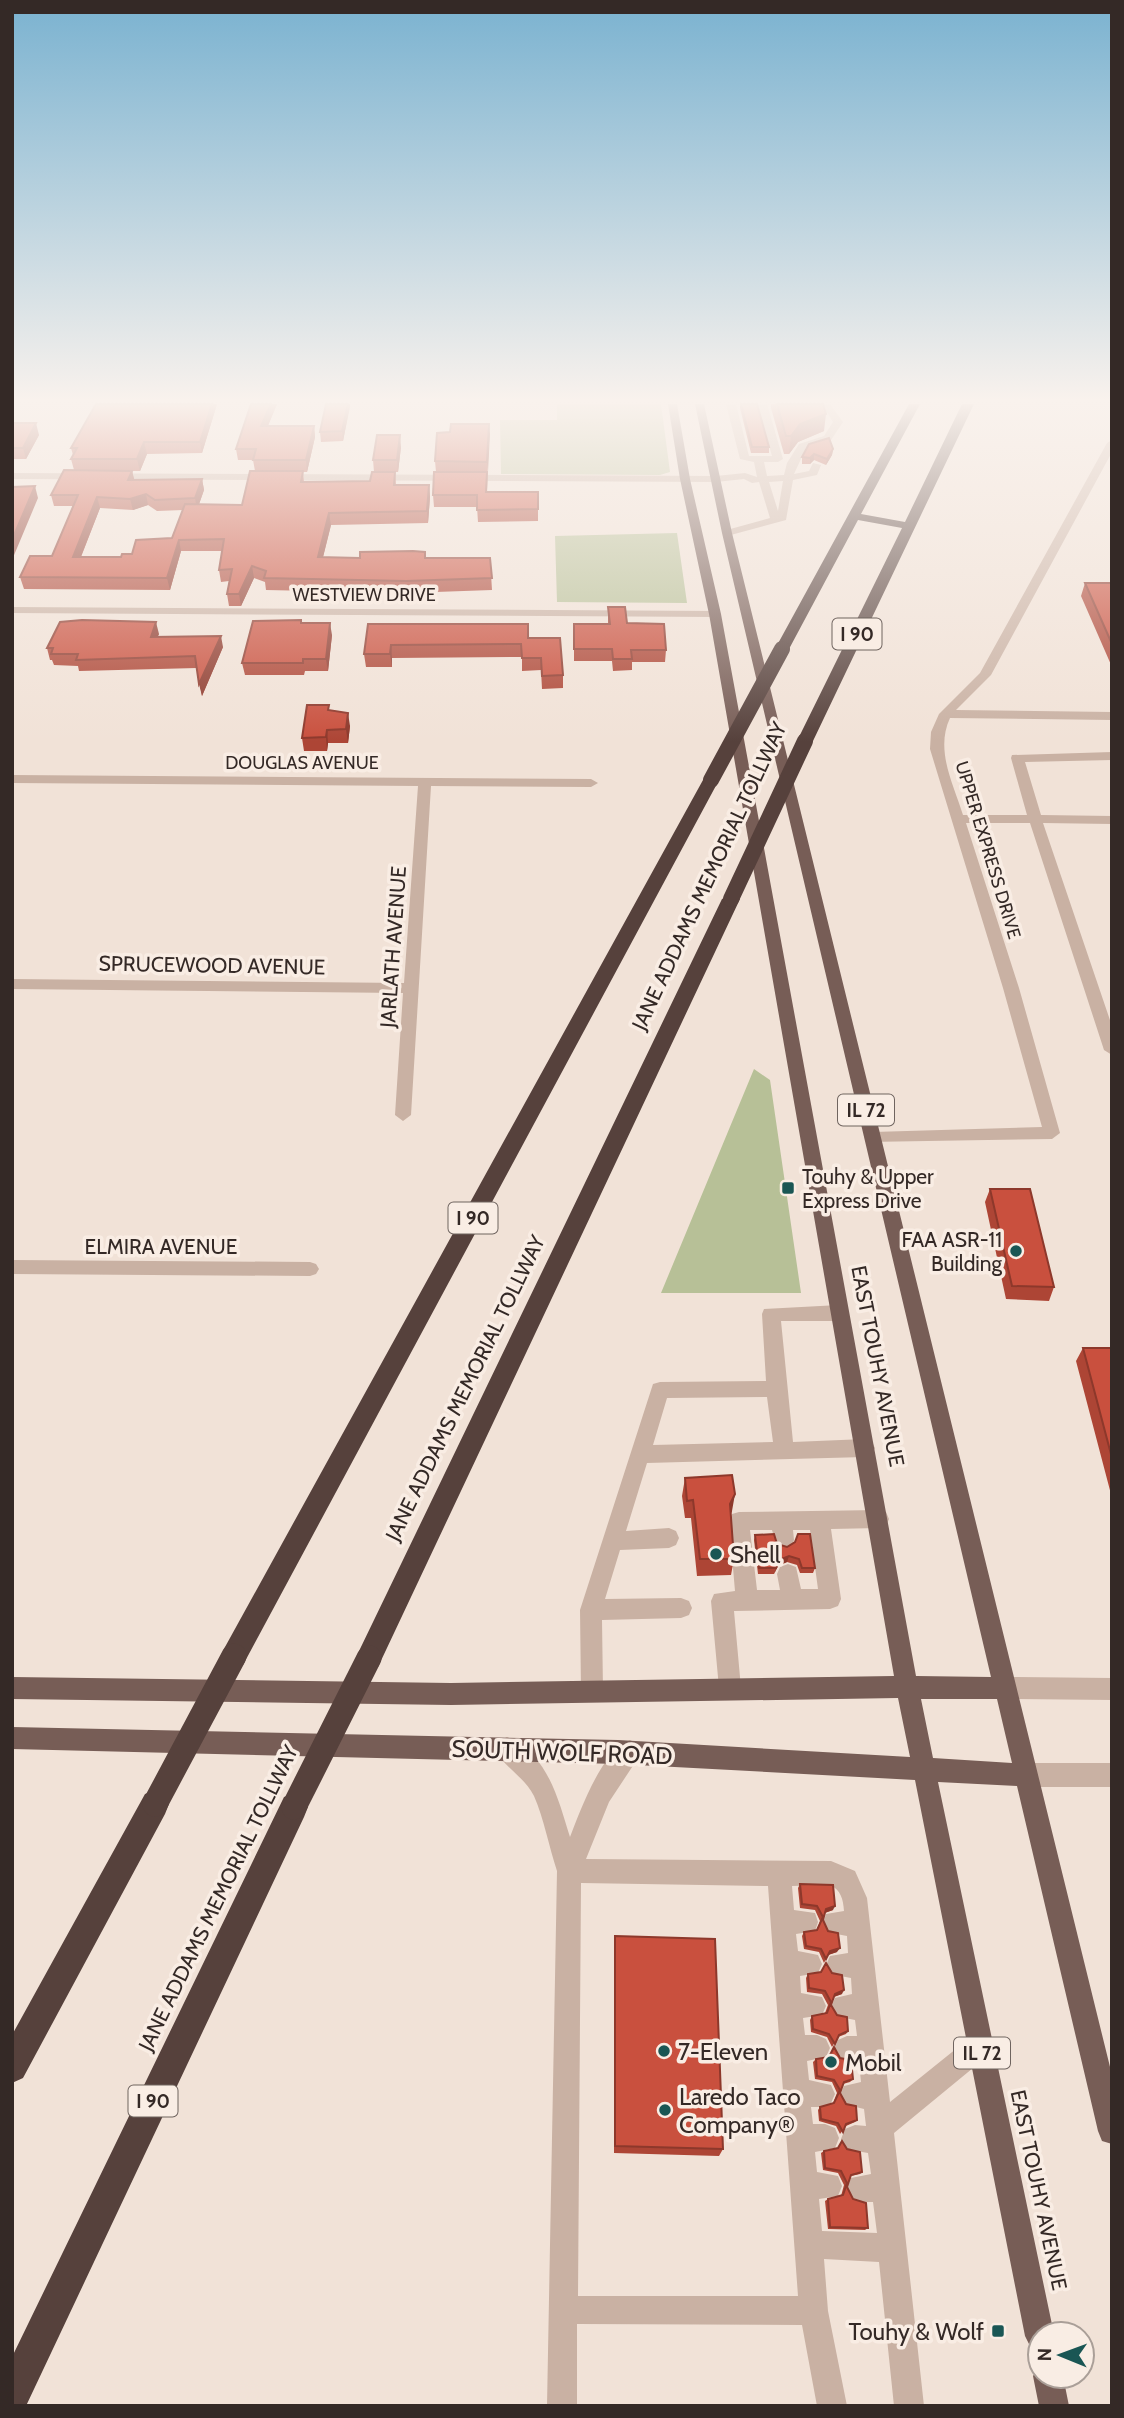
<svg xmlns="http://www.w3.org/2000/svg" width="1124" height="2418" font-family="Cabin,sans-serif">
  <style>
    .green { fill: #b7c097 }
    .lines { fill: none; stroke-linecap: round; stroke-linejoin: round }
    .minor { fill: #c9b1a3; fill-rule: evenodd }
    .major { fill: #775d56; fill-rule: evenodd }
    .highway { fill: #56413c; fill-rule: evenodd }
    .highway-bridge-far1 { stroke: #56413c; stroke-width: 16 }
    .highway-bridge { stroke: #56413c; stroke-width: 25 }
    .wall { fill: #ad4535; fill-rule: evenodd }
    .shaded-wall { fill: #8d382b }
    .building { fill: #c9503e; stroke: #8d382b; stroke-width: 2 }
    .poi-dot { fill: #1a5654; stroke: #f9ede4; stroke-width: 2.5 }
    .labels { text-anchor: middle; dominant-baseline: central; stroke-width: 7; stroke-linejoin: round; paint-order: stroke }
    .far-street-label { font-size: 18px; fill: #342926; stroke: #f9ede4 }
    .shield { fill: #f9ede4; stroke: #6f645f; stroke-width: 2 }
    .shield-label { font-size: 19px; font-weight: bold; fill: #342926 }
    .street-label { font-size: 21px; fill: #342926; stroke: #f9ede4 }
    .poi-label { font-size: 21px; fill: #342926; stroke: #f9ede4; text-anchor: start }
    .near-poi-label { font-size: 24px; fill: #342926; stroke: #f9ede4; text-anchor: start }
    .near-street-label { font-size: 24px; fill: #342926; stroke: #f9ede4 }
  </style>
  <rect width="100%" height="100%" fill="#f1e2d7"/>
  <!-- green -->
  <path class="green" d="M557,404H661L670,472L660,475L501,474L500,420H557Z
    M677,533L687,603L557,602L555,536Z
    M754,1069L770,1080L801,1293H661Z"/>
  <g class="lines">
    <!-- minor -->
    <path class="minor" d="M726,404H736L749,456H772L757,404H767L783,459L778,462H764L767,476L784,475L787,463L799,444L824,436L833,422L822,404H830L843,422L831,440L806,448L794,474L809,471L813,463L821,465L817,475L793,480L786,520L727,536L722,533L723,531L770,518L759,482L752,483L744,479L716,482L12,479V473L716,476L745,473L757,477L754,462L740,459ZM783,481L778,511L769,482Z
      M1112,440V452L991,675L956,710L1112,712V720L950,718C935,750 953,783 963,815H1027L1011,758L1012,755L1112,752V760L1025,762L1041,815L1112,816V824L1043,823L1112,1026V1055L1104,1050L1030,823H966L1019,988L1060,1133L1052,1139L867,1142L865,1138L873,1132L1042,1127L1003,988L930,749L931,732L939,714L980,673L1107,443Z
      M12,607L715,611L721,614L715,617L12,613Z
      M12,775L591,779L598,783L591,787L431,786L411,1115L403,1121L395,1115L403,993L12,989V979L404,983L418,786L12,783Z
      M12,1260L310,1262L316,1264L319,1269L316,1274L310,1276L12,1274Z
      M839,1305L846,1308L848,1313L846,1318L839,1321H781L793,1442L865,1439L872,1442L875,1448L872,1454L865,1457L647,1463L626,1531L669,1528L676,1531L679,1538L676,1545L669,1548L620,1550L605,1599L681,1598L689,1601L692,1608L689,1615L681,1618L602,1620L603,1691L600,1699L592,1702L584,1699L581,1691L580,1610L653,1384L660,1382L766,1381L762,1314L764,1309ZM767,1397L773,1442L653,1445L667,1398Z
      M879,1510L886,1512L889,1519L886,1526L879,1528L831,1529L841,1599L838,1606L830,1609L734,1611L741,1688L738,1696L730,1699L722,1696L719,1688L711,1601L714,1594L735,1591L729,1521L732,1514L739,1512ZM750,1530H772L777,1547L784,1550L791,1547L794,1540L793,1530H810L818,1589H801L796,1567L788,1564L780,1567L777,1574L780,1590H757Z
      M1006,1677L1112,1678V1700L1006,1699L998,1696L995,1688L998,1680Z
      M507,1737C548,1754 558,1799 570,1837C581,1809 601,1752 630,1740L638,1744L642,1752L609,1802L586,1859L831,1861L855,1871L867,1898L890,2102L972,2036L981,2032L990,2036L994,2045L990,2054L894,2133L924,2406H894L879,2262L824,2259L828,2311L847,2406H817L802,2325L577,2324V2406H547L557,1871C549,1847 544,1819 534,1796C524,1776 503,1767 495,1749L499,1741ZM581,1883L768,1886L798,2296H578ZM830,1885C841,1890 843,1899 844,1911L826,1914L823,1923L826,1932L847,1936L848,1953L830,1956L826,1965L830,1974L851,1978L852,1994L835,1998L831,2007L835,2016L855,2020L857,2036H847L838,2040L834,2049L838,2058L859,2063L861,2082L844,2086L840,2095L844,2104L864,2109L866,2126L855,2125L845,2129L841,2139L845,2149L868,2153L871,2174L851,2178L847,2188L851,2198L861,2202H873L877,2233L822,2231L819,2199L838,2196L842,2186L838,2176L817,2172L815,2152L835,2148L839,2138L835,2128L825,2124H813L811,2107H822L831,2103L835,2094L831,2085L809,2080L807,2061L826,2057L830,2048L826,2039L817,2035H805L803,2018L822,2015L826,2006L822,1997L801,1993L800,1976L818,1973L822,1964L818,1955L798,1951L796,1934L815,1931L818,1922L815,1913L794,1910L792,1886Z
      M1026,1763H1112V1787H1026L1018,1783L1014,1775L1018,1767Z"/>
    <!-- major -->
    <path class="major" d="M668,404H677L690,479L721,614L916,1676L991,1677L722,533L695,404H704L732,533L1112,2075V2144L1102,2141L1098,2131L1017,1786L938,1782L1054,2334H1040V2351L1030,2346L1025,2336L915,1780L618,1764L12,1749V1727L618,1740L910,1757L898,1698L451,1705L12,1699V1677L451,1683L894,1676L709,614L680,479ZM921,1699H997L1012,1763L933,1758Z
      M1040,2365V2376H1063L1069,2406H1039L1033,2376Z"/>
    <!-- highway -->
    <path class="highway" d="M909,404H920L861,514L905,522L962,404H974L813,741L805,746L800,744L797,741L902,528L858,520L789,649L782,653L775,649Z
      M711,775L719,780L243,1665L234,1669L225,1665L221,1656L225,1647L703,780Z
      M731,894L740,899L378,1667L369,1671L360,1667L356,1658L360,1649L722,899Z
      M155,1790L165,1794L169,1804L165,1814L23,2078L12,2083V2035L145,1794Z
      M294,1793L304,1797L308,1807L304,1817L26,2406H12V2357L284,1797Z"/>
    <!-- highway-bridge-far1 -->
    <path class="highway-bridge-far1" d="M711,780L782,649
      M731,899L805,741"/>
    <!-- highway-bridge -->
    <path class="highway-bridge" d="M155,1804L234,1656
      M294,1807L369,1658"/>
  </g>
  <!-- wall -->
  <path class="wall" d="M217,404L202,453L147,454L140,471H132L134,480L202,479L204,490L199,504L242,505L255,471L253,460H238L236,449L251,404H277L268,426H314L315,437L307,472H303L304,482L370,481L374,472L373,460L401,447L398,472H395L396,485H429L430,497L428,523L331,525L323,557L490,558L492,590L407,593L266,590L265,582L254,578L241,606H229L227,594L229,581L221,582L219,570L222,551H181L170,590L24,589L20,577L52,556L73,506H54L51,495L74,470L71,459L73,455L71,448ZM148,505L157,511L183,510L172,538L132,554L121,557H81L100,508L133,510Z
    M326,404H350L343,441L321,442L320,432Z
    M740,404H757L769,447V453H751L740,408Z
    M771,404H823L824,431L798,442L789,454H784L771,408Z
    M12,423L39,435L26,459H12Z
    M489,424L487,492H538V521L478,522L477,507H434L433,495L436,472L435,461L450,432Z
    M833,449L832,455L826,465L814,460L810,464H802V457Z
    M1085,583H1112V667L1081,596Z
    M608,607L627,623L666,650L665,662H632V670L613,671L612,661H574V624H608Z
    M301,620V623L332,635L328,671H305L304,675H245L242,663Z
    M368,624L528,638L563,675V688L542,689L541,670L522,671V657L392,658V667H366L364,654Z
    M159,634L157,637L223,647L202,696L197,668L79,671L78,666L54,665L52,660H50L47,648Z
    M330,710L350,726L348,743H328L327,751H304L302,738Z
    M990,1189L1054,1287L1049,1301L1006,1299L985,1202Z
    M1083,1348H1112V1498L1076,1361Z
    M685,1478L732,1511L731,1514L734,1559L731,1575L697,1576L691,1518H685L682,1496Z
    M755,1535L815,1568L813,1573H800L797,1565L787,1562L778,1566L774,1574H758L754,1540Z
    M800,1884L833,1910L825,1913L823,1920L837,1952L828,1955L824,1963L819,1952L804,1949L802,1936L804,1932L817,1930L820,1921L815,1910L800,1908L798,1888Z
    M615,1936L723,2149L719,2156L614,2153V1947Z
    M808,1974L842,1994L834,1997L831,2005L837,2015L848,2031L846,2034L838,2037L832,2047L827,2037L811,2032L810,2020L812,2016L825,2013L828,2005L822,1994L807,1992L806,1978Z
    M816,2059L853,2079L850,2082L843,2084L840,2093L857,2120L855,2122L846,2126L840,2134L836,2126L819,2121L818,2110L820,2107L833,2103L837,2093L832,2082L815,2079L813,2062Z
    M842,2141L862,2172L860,2174L851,2176L847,2187L868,2228L865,2230L828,2229L825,2201L828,2199L841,2196L844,2185L838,2173L823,2170L821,2153L824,2151L837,2149Z"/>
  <!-- shaded-wall -->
  <path class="shaded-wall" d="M212,404H217L202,453L200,442Z
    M271,404H277L263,437L261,426Z
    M348,404H350V407L343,441L342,431Z
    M826,414L824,431L798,442L789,454L791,436L800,424Z
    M36,423L39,435L26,459L23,448Z
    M489,424L490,434L488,472L487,462Z
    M314,426L315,437L307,472L306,460Z
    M400,435L401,447L398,472L397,460Z
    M144,442L147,454L140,471L137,459Z
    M833,449L832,455L826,465L827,459Z
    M814,454V460L810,464V458Z
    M132,471L135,482L128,480Z
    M202,479L204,490L197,510L195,498Z
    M429,485L430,497L428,523L427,511Z
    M35,486L38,498L12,560V540Z
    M146,494L148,505L133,510L130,499Z
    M97,497L100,508L76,569L73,557Z
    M329,513L331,525L320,569L318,557Z
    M179,540L181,551L170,590L167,578Z
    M252,566L254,578L241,606L239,594Z
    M156,622L159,634L153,648L151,637Z
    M330,623L332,635L328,671L326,659Z
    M221,636L223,647L202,696L199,684Z
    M391,645L392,658V667L390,654Z
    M348,713L350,726L348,743L346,729Z
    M327,730L328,743L327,751L326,737Z
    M735,1494L732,1511L726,1521L730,1504Z
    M789,1556L787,1562L778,1566L774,1574L779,1560Z
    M835,1906L833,1910L824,1913L826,1909Z
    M840,1948L837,1952L828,1955L830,1951Z
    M844,1990L842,1994L833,1997L835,1994Z"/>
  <!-- building -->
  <path class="building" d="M96,404H212L200,442H144L137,459H71L77,448H71Z
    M251,404H271L261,426H314L306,460H253L256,449H236Z
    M326,404H348L342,431L320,432Z
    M741,404H757L769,447H752Z
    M777,404H823L826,414L800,424L791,436H786Z
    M12,423H36L23,448H12Z
    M451,424H489L487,462L435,461L437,433L450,432Z
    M377,435H400L397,460H373Z
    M829,438L833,449L827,459L814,454L810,458L802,457L809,444Z
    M64,470L132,471L128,480L202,479L195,498L155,500L146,494L130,499L97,497L73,557H121L122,554H132L136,540L172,538L185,504L242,505L250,471H303L301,482L370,481L372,472H395L394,485H429L427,511L329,513L318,557L360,558V552L413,551L425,552V558H490L492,578L406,581L264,578L266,571L252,566L239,594H227L232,569L219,570L224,539L179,540L167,578L20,577L30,556H52L78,495H51Z
    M434,472H487L486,492H538V509L477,510V495H433Z
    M35,486L12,540V487Z
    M1085,583H1112V644Z
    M608,607H625L627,623L664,624L666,650H631L632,659H613L612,649H574V624H610Z
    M82,620L156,622L151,637L221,636L199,684L195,656L76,660L78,654H51L53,648H47L60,622Z
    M301,620V623H330L326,659H303V663H242L253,621Z
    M368,624H528V638H560L563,675L542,676L541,658H522L521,644L391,645L390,654H364Z
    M307,705H329L328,710L348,713L346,729L327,730L326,737L302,738Z
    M990,1189H1030L1054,1287L1012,1286Z
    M1083,1348H1112V1458Z
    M732,1475L735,1494L730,1504L734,1559H700L693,1500L687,1501L685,1478Z
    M774,1534L777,1544L787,1547L795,1542L798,1534H810L815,1568H802L799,1559L789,1556L779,1560L776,1568H759L755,1535Z
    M800,1884L833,1885L835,1906L826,1909L823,1920L828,1931L838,1933L840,1948L830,1951L826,1959L821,1949L806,1946L804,1932L817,1930L823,1917L817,1906L802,1904Z
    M615,1936L715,1939L723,2149L615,2146Z
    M826,1963L832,1973L842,1975L844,1990L835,1994L831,2005L837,2015L847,2017L848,2031L839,2035L835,2044L829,2034L813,2029L812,2016L827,2013L831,2002L825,1991L809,1988L808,1974L821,1972Z
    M834,2047L840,2058L851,2060L853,2079L844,2082L840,2093L846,2104L856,2106L857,2120L846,2124L843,2132L838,2123L821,2119L820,2107L834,2103L840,2090L834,2080L817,2076L816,2059L829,2057Z
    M842,2141L847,2149L860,2152L862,2172L851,2175L847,2187L853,2199L866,2203L868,2228L830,2227L828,2199L843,2195L847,2183L841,2171L825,2168L824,2151L838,2148Z"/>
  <!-- sky -->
  <linearGradient id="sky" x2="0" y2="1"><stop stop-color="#7ab2d0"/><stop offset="0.54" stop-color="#f9f2ed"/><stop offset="1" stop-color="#f9f2ed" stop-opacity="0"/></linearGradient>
  <rect width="1124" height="742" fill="url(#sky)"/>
  <!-- markers -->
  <g class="poi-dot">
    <rect x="781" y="1181" width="14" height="14" rx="3.5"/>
    <circle cx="1016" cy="1251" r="7"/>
    <circle cx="716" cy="1554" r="7"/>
    <circle cx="664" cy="2051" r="7"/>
    <circle cx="831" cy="2062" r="7"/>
    <circle cx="665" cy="2110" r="7"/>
    <rect x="991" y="2324" width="14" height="14" rx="3.5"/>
  </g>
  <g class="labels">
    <!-- far-street labels -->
    <g class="far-street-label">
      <text x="364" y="595">WESTVIEW DRIVE</text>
      <text x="302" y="763">DOUGLAS AVENUE</text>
      <text transform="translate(988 850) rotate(73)">UPPER EXPRESS DRIVE</text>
    </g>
    <!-- shield labels -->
    <g class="shield">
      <rect x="832.5" y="618.5" width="49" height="31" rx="5"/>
      <rect x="838" y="1094.5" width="56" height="31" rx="5"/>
      <rect x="448.5" y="1202.5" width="49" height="31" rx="5"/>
      <rect x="954" y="2037.5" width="56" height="31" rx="5"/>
      <rect x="128.5" y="2085.5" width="49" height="31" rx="5"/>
    </g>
    <g class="shield-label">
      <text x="857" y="634">I 90</text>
      <text x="866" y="1110">IL 72</text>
      <text x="473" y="1218">I 90</text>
      <text x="982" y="2053">IL 72</text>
      <text x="153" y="2101">I 90</text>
    </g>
    <!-- street labels -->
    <g class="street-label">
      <text transform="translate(709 876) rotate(-65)">JANE ADDAMS MEMORIAL TOLLWAY</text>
      <text transform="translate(393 947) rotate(-86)">JARLATH AVENUE</text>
      <text transform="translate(212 965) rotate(1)">SPRUCEWOOD AVENUE</text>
      <text x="161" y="1246">ELMIRA AVENUE</text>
      <text transform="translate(878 1366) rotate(79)">EAST TOUHY AVENUE</text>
      <text transform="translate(465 1388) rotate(-64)">JANE ADDAMS MEMORIAL TOLLWAY</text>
      <text transform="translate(218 1898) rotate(-64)">JANE ADDAMS MEMORIAL TOLLWAY</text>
      <text transform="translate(1039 2190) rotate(78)">EAST TOUHY AVENUE</text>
    </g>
    <!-- poi labels -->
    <g class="poi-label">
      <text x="802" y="1176">Touhy &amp; Upper<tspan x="802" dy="24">Express Drive</tspan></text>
      <text x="1002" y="1239" text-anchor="end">FAA ASR-11<tspan x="1002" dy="24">Building</tspan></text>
    </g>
    <!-- near-poi labels -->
    <g class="near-poi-label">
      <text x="730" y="1554">Shell</text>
      <text x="678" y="2051">7-Eleven</text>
      <text x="845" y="2062">Mobil</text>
      <text x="679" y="2096">Laredo Taco<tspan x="679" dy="28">Company®</tspan></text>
      <text x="984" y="2331" text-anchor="end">Touhy &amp; Wolf</text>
    </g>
    <!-- near-street labels -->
    <g class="near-street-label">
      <text transform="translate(562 1752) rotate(2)">SOUTH WOLF ROAD</text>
    </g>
  </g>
  <!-- border -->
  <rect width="1124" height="2418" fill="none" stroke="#342926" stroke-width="28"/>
  <!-- north arrow -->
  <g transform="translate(1061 2355) rotate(271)"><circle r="33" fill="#f9ede4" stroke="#aa9f98" stroke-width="2"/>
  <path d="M0-5L12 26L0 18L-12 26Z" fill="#1a5654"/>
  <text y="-10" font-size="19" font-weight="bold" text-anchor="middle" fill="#342926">N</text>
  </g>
</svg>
